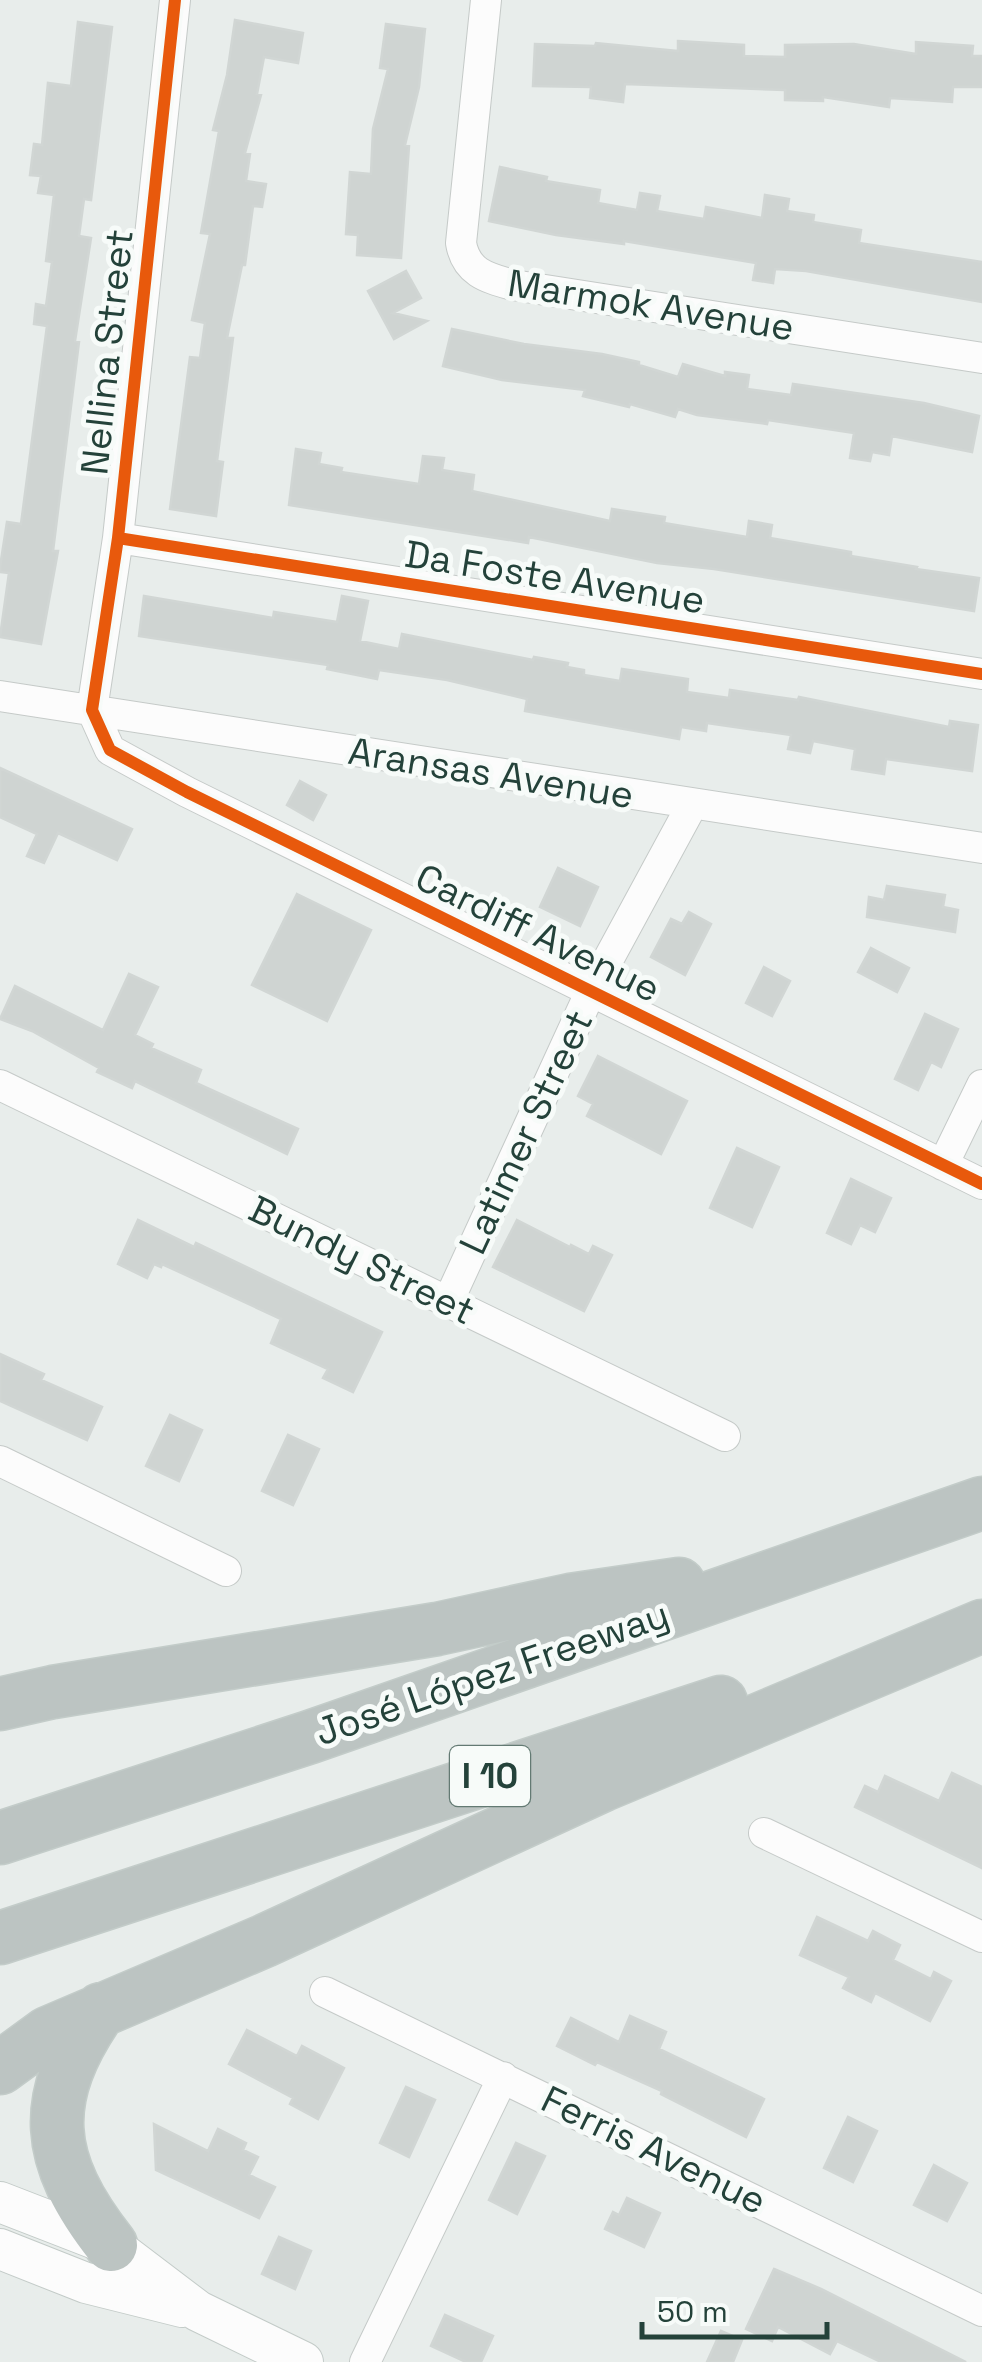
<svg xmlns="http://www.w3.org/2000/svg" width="982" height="2362" font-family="'Space Grotesk',sans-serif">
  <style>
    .building { fill: #cfd4d2; stroke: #d1d6d4; stroke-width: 2.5 }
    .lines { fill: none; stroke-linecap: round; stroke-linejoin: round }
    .minor-casing { stroke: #c5cac8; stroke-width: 32 }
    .secondary-casing { stroke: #c3cbc8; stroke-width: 42 }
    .motorway-casing { stroke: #c3ccc9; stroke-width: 55 }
    .minor { stroke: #fcfcfc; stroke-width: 30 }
    .secondary { stroke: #fcfcfc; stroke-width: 40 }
    .motorway { stroke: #bcc4c2; stroke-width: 52 }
    .cycleway-casing { stroke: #f7fbf9; stroke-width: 19 }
    .cycleway { stroke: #e8590c; stroke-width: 12 }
    .labels { text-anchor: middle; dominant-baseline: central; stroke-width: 10; stroke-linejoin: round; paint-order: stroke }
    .shield { fill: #f7fbf9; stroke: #637a73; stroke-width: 2.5 }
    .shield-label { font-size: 35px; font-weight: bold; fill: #24423a }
    .street-label { font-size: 38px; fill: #24423a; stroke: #f7fbf9 }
  </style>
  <rect width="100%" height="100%" fill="#e8edeb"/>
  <!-- building -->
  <path class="building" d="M235,20L303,33L298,63L264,57L257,94L261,95L245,153L250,154L246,181L266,184L262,207L253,206L245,265H242L227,338H233L217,461L223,462L216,516L170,509L190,357L200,358L205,323L192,320L210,234L201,233L219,131L213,130L227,75Z
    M78,22L112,27L91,200L84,199L79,236L91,238L75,341L79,342L53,551H58L41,644L0,637L9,573L0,572V567L7,522L21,524L47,326L34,324L36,304L46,306L52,262L46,261L54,195L38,193L41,176L30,175L34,144L42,145L48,83L71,86Z
    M386,24L425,29L419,87L405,145L409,146L401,258L357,255L358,235L346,234L350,172L371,174L373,129L388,69L380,68Z
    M678,41L744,45V56L785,57V45L854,44L916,54V42L973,46L972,56H982V87H953L952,102L890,98L889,107L823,97V101L785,100V90L625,84L623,102L590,98L591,87L533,86L535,44L595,46L596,43L678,51Z
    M500,167L547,177L546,181L600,190L598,203L637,210L640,193L660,196L657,211L704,219L706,207L762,218L765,195L789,199L787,211L814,215L813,222L861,230L859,243L982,262V302L806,271L775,269L773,283L753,280L756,263L624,241V244L556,235L489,221Z
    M406,271L421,298L393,313L427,321L394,339L368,291Z
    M452,329L524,344L602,354L639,362V365L678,377L683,364L725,376V372L749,375L747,389L791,395L793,384L924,403L979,416L972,452L892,436L889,455L872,452L870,461L850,458L854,433L768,420L767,424L697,415L678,409L675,417L630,404L629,407L583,396L585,390L502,380L443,366Z
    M296,449L321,453L319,464L342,468L341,472L419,484L423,456L444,458L442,470L474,475L472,491L610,521L612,509L665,517L664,523L747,537L749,521L772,525L770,538L851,552V556L917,567L916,569L979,578L974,611L714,569L657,563L529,537L528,543L289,505Z
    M144,596L273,618L274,612L337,622L342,596L368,601L360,641L399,649L402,634L533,660L534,657L568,663L567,667L584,670V675L620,681L622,669L688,679L687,692L729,698L730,690L798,700L799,697L949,727L950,721L978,725L972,771L886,759L884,774L852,769L855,749L813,741L810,753L788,749L791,735L707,723L706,731L681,727L679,739L525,711L527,699L447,680L379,670L377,679L327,669L328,665L139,636Z
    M0,768L132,829L117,860L58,833L44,863L27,856L37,834L0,817Z
    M300,781L326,795L313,820L287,805Z
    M558,868L598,887L580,926L540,907Z
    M887,886L945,895L943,907L958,910L955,932L867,917L869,897L884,900Z
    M297,894L371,930L327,1021L252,985Z
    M689,912L711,924L685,975L651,957L671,919L682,924Z
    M871,948L909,968L897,992L858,972Z
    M764,967L790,981L772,1016L746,1003Z
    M129,974L158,987L135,1035L153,1044L151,1048L201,1070L196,1083L298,1129L287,1154L135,1081L132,1088L97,1072L99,1068L32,1031L0,1019L15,986L103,1030Z
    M925,1014L958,1029L941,1067L931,1062L918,1090L895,1079Z
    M598,1056L687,1101L661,1154L587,1116L593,1104L578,1096Z
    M737,1148L779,1167L752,1227L710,1208Z
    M851,1179L891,1198L875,1232L860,1225L851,1244L827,1233Z
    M138,1220L194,1247L196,1243L382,1332L353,1392L323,1378L328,1369L271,1343L281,1319L162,1264L161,1267L154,1264L147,1278L118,1264Z
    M517,1220L570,1247L571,1245L589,1254L593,1246L612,1255L584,1311L493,1267Z
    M0,1354L44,1374L41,1380L102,1407L87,1440L0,1401Z
    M170,1415L202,1430L179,1481L146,1466Z
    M288,1435L319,1449L293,1505L262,1491Z
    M952,1773L982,1787V1868L855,1807L865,1786L878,1792L885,1776L939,1801Z
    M817,1917L868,1941L873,1931L900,1945L893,1960L931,1979L934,1972L951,1981L930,2021L875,1993L871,2002L843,1988L849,1977L800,1955Z
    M630,2016L666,2032L659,2049L764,2099L746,2137L661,2094L662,2091L597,2062L595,2065L557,2046L571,2018L619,2042Z
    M247,2030L297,2056L302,2046L344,2068L318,2119L290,2104L293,2098L229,2064Z
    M406,2087L435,2100L409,2157L380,2143Z
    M848,2117L877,2131L853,2182L824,2168Z
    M154,2124L208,2151L218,2129L246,2143L243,2150L258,2157L249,2175L275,2187L259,2218L156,2170Z
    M516,2143L545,2156L517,2214L489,2200Z
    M934,2165L967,2183L947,2221L914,2205Z
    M627,2198L660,2213L644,2247L605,2229L613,2212L619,2215Z
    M279,2237L311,2251L295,2289L262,2274Z
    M774,2269L821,2289L966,2362H881L837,2341L830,2354L778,2327L772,2341L746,2329Z
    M445,2315L493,2336L481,2362H466L431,2346Z
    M721,2331L742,2340L733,2362H707Z"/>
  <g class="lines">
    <!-- minor casing -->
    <g class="minor-casing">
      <path id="minor" d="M175,0L118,538L92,710L110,750L187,792L982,1184
        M486,0L461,243C466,273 488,278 513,285L982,358
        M118,538L982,674
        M0,696L982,848
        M0,1085L725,1436
        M943,1165L982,1085
        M448,1302L590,993L692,805
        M0,1461L226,1571
        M764,1833L982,1937
        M325,1992L982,2311
        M365,2362L503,2077"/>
    </g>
    <!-- secondary casing -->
    <g class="secondary-casing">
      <path id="secondary" d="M0,2202L111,2245L198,2311L303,2362
        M0,2249L86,2283L182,2307"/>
    </g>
    <!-- motorway casing -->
    <g class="motorway-casing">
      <path id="motorway" d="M0,1704L53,1692L437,1629L570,1600L679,1584
        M0,1838L310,1737L982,1503
        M0,1938L721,1702
        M101,2009C38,2099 44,2160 111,2245
        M0,2068L48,2033L264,1941L603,1785L982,1626"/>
    </g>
    <!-- minor -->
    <use href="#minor" class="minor"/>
    <!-- secondary -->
    <use href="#secondary" class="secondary"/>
    <!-- motorway -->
    <use href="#motorway" class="motorway"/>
    <!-- cycleway casing -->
    <g class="cycleway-casing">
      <path id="cycleway" d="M175,0L118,538L92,710L110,750L187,792L982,1184
        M118,538L982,674"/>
    </g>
    <!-- cycleway -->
    <use href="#cycleway" class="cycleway"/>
  </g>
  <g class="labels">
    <!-- shield labels -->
    <rect class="shield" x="450" y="1746" width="80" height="60" rx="8"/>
    <g class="shield-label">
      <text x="490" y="1776">I 10</text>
    </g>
    <!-- street labels -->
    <g class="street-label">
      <text transform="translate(651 305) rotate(9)">Marmok Avenue</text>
      <text transform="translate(107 352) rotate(-84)">Nellina Street</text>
      <text transform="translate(555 577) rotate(9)">Da Foste Avenue</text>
      <text transform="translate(491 773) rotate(9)">Aransas Avenue</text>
      <text transform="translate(538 933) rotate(26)">Cardiff Avenue</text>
      <text transform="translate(526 1132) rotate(-65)">Latimer Street</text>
      <text transform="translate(362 1260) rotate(26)">Bundy Street</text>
      <text transform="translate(492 1673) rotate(-19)">José López Freeway</text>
      <text transform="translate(654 2150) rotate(26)">Ferris Avenue</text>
    </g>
  </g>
  <!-- scale -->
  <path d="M642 2322v15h185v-15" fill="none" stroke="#24423a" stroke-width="5"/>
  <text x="657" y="2322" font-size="30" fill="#24423a" stroke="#f7fbf9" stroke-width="8" paint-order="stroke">50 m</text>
</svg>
